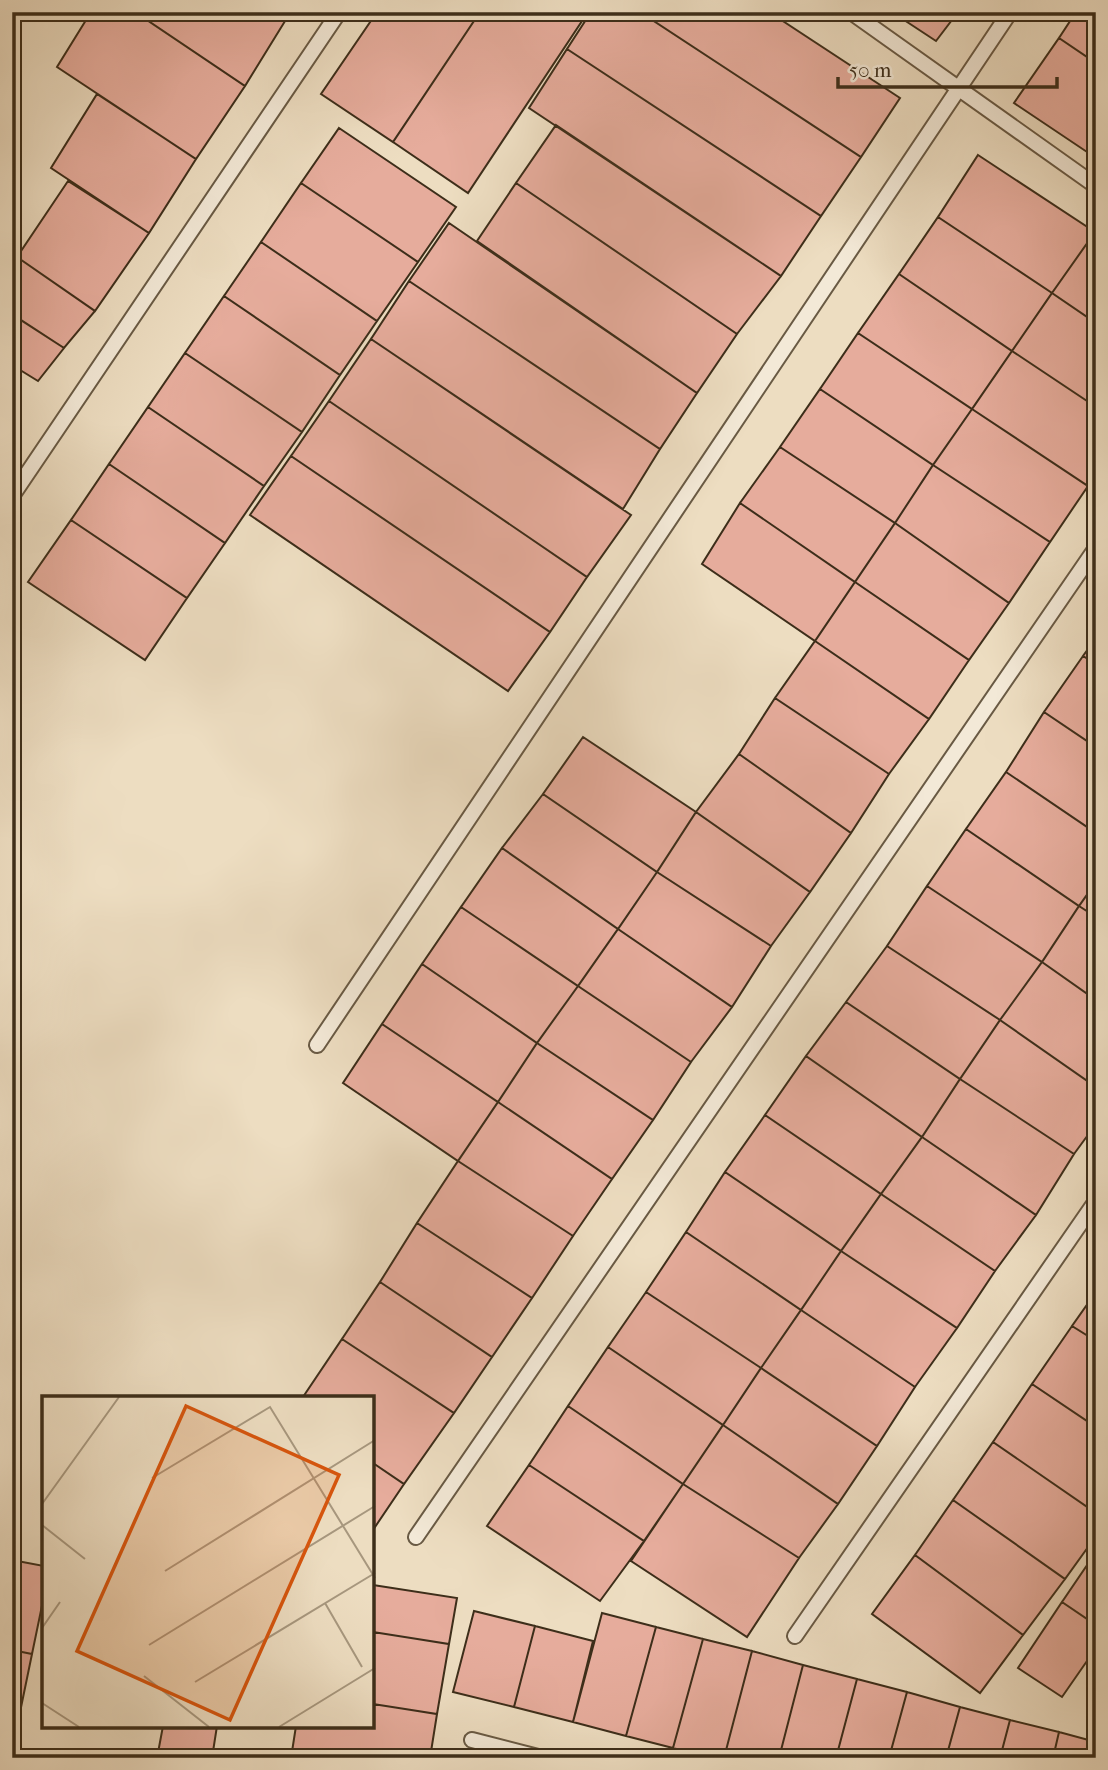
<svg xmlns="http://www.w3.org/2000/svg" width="1108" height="1770" font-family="'IM FELL French Canon',serif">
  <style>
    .building { fill: #e6ac9c; stroke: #3d2e1a; stroke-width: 2 }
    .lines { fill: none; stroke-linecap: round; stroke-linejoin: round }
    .service-casing { stroke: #695a44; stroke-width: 18 }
    .service { stroke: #f3e9d7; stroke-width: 14 }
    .inset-road { fill: none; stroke: #a7977e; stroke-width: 2 }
    .view { fill: #d7550d; fill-opacity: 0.15; stroke: #d7550d; stroke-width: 3.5 }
    .inset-edge { fill: none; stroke: #3d2e1a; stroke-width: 3.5 }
  </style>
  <rect width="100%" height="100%" fill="#edddc1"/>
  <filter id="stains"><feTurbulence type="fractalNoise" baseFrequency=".00286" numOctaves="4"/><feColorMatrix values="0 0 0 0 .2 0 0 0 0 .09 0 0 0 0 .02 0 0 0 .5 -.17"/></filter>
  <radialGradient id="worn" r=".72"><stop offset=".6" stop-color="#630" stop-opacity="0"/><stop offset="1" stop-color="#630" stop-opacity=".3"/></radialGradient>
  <!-- building -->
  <path class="building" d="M91,12H135L245,86L196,159L57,67Z
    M135,12H290V13L245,86Z
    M377,12H480L393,142L321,94Z
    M480,12H581L586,15L468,193L393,142Z
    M591,12H640L861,157L821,216L567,49Z
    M640,12H769L900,98L861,157Z
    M892,12H958L936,41Z
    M1076,12H1096V63L1059,38Z
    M1059,38L1096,63V158L1014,103Z
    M567,49L821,216L781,276L529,108Z
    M97,94L196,159L149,233L51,168Z
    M556,125L781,276L737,334L516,183Z
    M339,128L456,207L418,262L301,183Z
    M978,155L1095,232L1052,293L938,217Z
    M68,181L149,233L95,311L17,257Z
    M301,183L418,262L377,321L261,242Z
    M516,183L737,334L697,393L477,241Z
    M938,217L1052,293L1012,351L899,274Z
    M449,223L697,393L660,449L409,281Z
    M1095,232L1096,233V323L1052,293Z
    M261,242L377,321L340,375L224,296Z
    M17,257L95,311L64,348L12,314Z
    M899,274L1012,351L972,409L858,333Z
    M409,281L660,449L623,509L371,339Z
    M1052,293L1096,323V407L1012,351Z
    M224,296L340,375L302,432L185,353Z
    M19,319L64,348L38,381L12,365V330Z
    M858,333L972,409L933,465L820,389Z
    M371,339L631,515L587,577L329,401Z
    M1012,351L1096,407V474L1088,486L972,409Z
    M185,353L302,432L264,486L148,407Z
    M820,389L933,465L895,523L780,447Z
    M329,401L587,577L550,632L291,456Z
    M148,407L264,486L225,543L109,464Z
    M972,409L1088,486L1050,542L933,465Z
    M780,447L895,523L855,582L740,503Z
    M291,456L550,632L508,691L250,515Z
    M109,464L225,543L187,598L71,520Z
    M933,465L1050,542L1009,603L895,523Z
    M740,503L855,582L815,641L702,564Z
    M71,520L187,598L145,660L28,582Z
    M895,523L1009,603L969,660L855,582Z
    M855,582L969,660L929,719L815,641Z
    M1096,638V664L1083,656Z
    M815,641L929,719L889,774L775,698Z
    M1083,656L1096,664V747L1044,712Z
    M775,698L889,774L851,833L739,754Z
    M1044,712L1096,747V833L1006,772Z
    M583,737L696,812L657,872L543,794Z
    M739,754L851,833L810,892L696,812Z
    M1006,772L1096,833V882L1079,906L966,829Z
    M543,794L657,872L618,929L502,848Z
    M696,812L810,892L771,946L657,872Z
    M966,829L1079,906L1042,962L927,886Z
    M502,848L618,929L578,986L461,907Z
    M657,872L771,946L732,1007L618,929Z
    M1096,882V917L1079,906Z
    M927,886L1042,962L1000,1020L887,946Z
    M1079,906L1096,917V1000L1042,962Z
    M461,907L578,986L537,1043L422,964Z
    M618,929L732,1007L691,1062L578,986Z
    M887,946L1000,1020L960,1079L846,1002Z
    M1042,962L1096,1000V1087L1000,1020Z
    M422,964L537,1043L498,1102L382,1024Z
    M578,986L691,1062L653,1120L537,1043Z
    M846,1002L960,1079L922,1137L806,1056Z
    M1000,1020L1096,1087V1124L1074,1154L960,1079Z
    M382,1024L498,1102L458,1161L343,1083Z
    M537,1043L653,1120L612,1179L498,1102Z
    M806,1056L922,1137L881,1194L765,1115Z
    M960,1079L1074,1154L1036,1215L922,1137Z
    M498,1102L612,1179L573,1236L458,1161Z
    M765,1115L881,1194L841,1251L725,1172Z
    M922,1137L1036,1215L995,1271L881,1194Z
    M458,1161L573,1236L532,1298L417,1223Z
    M725,1172L841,1251L801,1310L686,1232Z
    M881,1194L995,1271L957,1328L841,1251Z
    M417,1223L532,1298L492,1357L380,1282Z
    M686,1232L801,1310L761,1368L646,1292Z
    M841,1251L957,1328L915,1387L801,1310Z
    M380,1282L492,1357L454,1413L342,1339Z
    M646,1292L761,1368L723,1425L608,1347Z
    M1096,1292V1341L1072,1326Z
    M801,1310L915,1387L877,1446L761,1368Z
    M1072,1326L1096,1341V1427L1032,1384Z
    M342,1339L454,1413L404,1484L373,1463V1397H303Z
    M608,1347L723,1425L683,1484L568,1406Z
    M761,1368L877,1446L838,1504L723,1425Z
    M1032,1384L1096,1427V1513L993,1442Z
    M568,1406L683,1484L644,1541L529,1465Z
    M723,1425L838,1504L799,1558L683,1484Z
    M993,1442L1096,1513V1536L1065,1579L953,1500Z
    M373,1463L404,1484L373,1530Z
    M529,1465L644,1541L600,1601L487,1526Z
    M683,1484L799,1558L747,1637L631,1561Z
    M953,1500L1065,1579L1023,1635L915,1555Z
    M1096,1552V1625L1062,1602Z
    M915,1555L1023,1635L980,1693L872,1614Z
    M12,1560L44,1566V1596L32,1654L12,1650Z
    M373,1585L457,1598L449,1644L373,1632Z
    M1062,1602L1096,1625V1648L1062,1697L1018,1668Z
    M474,1611L535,1626L514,1707L453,1692Z
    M602,1613L656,1627L626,1736L573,1722Z
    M535,1626L593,1641L573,1722L514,1707Z
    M656,1627L703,1639L673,1748L626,1736Z
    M373,1632L449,1644L437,1714L373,1704Z
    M703,1639L752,1651L724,1758H707L673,1748Z
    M12,1650L32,1654L12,1751Z
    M752,1651L803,1665L779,1758H724Z
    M803,1665L857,1679L836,1758H779Z
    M857,1679L907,1692L889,1758H836Z
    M907,1692L960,1707L946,1758H889Z
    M373,1704L437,1714L430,1758H291L296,1726H373Z
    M960,1707L1010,1720L1000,1758H946Z
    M1010,1720L1059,1732L1053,1758H1000Z
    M163,1726H217L212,1758H157Z
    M1059,1732L1096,1742V1758H1053Z"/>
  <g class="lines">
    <!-- service casing -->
    <g class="service-casing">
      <path id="service" d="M851,12L1096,186
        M12,496L339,12
        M317,1045L1010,12
        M416,1537L1096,548
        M795,1636L1096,1201
        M472,1740L542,1758"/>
    </g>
    <!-- service -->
    <use href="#service" class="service"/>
  </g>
  <!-- overview -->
  <g transform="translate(42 1396)">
    <rect width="332" height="332" fill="#edddc1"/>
    <path class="inset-road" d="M110,82L228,11L333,182M0,108L77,1M0,129L43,163M123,175L333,44M283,207L320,271M0,232L18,206M107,249L333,110M102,280L167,331M153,286L333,177M0,307L37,331M237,331L333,272"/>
    <path class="view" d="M144,10L297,79L188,324L35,255Z"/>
    <rect width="332" height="332" class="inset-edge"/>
  </g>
  <!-- margin -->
  <rect width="1108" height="1770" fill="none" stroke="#edddc1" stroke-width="42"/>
  <rect x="14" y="14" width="1080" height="1742" fill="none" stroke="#3d2e1a" stroke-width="3.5"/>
  <rect x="21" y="21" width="1066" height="1728" fill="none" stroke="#3d2e1a" stroke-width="2"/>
  <!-- scale -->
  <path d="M838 77v10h219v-10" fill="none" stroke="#3d2e1a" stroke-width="3.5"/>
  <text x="849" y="77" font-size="21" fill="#3d2e1a" stroke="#f3e9d7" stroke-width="5" paint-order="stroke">50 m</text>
  <rect width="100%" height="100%" filter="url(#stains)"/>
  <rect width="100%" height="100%" fill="url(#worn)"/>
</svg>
